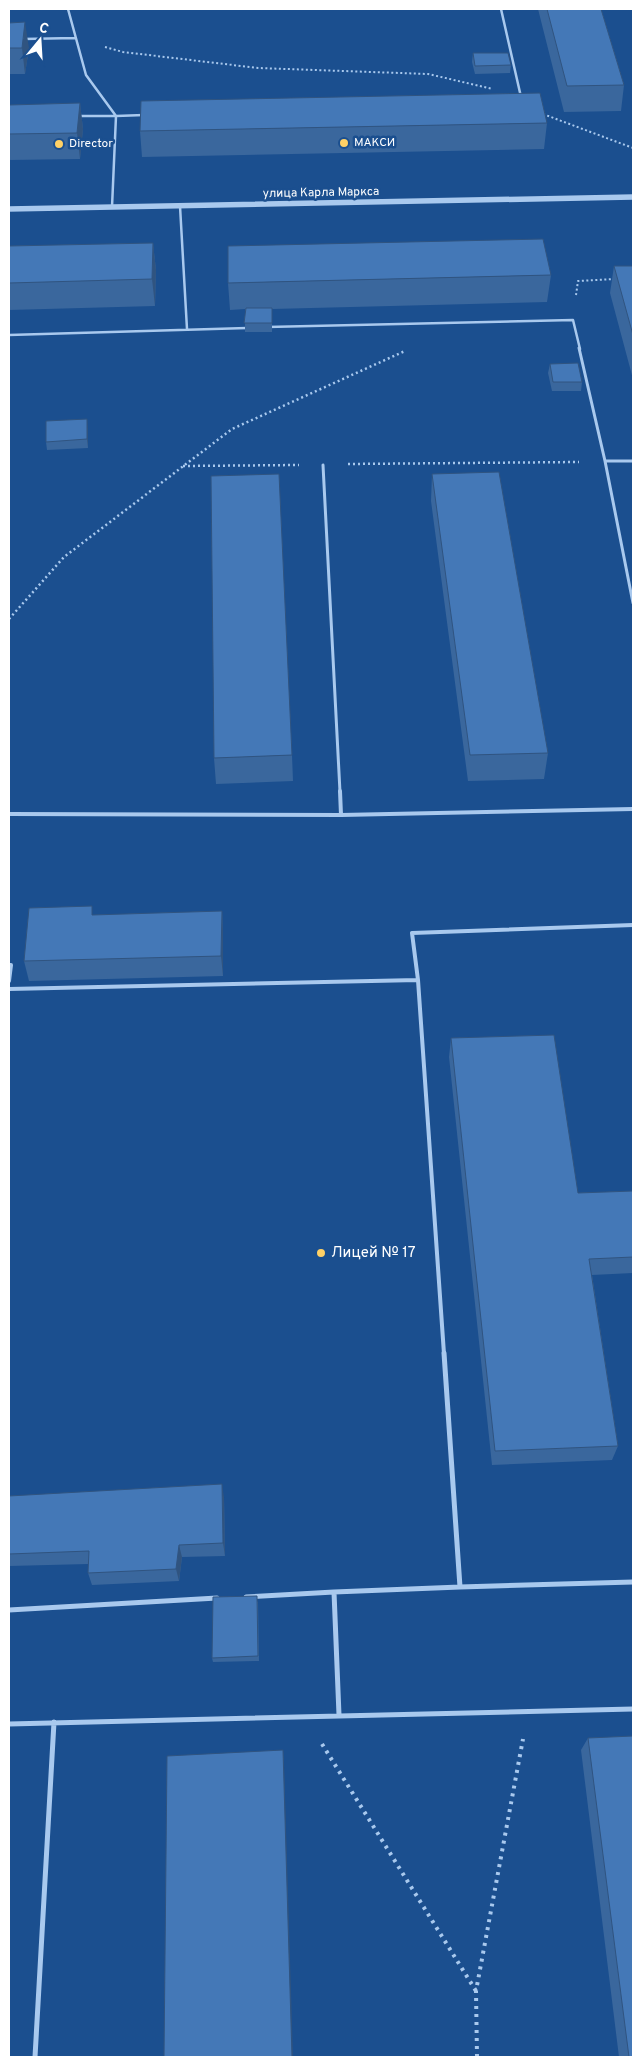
<svg xmlns="http://www.w3.org/2000/svg" width="642" height="2066" font-family="Overpass,sans-serif">
  <style>
    .lines { fill: none; stroke-linecap: round; stroke-linejoin: round }
    .path-far2 { stroke: #a9c9ee; stroke-width: 2; stroke-dasharray: 2 2.5; stroke-linecap: butt }
    .path-far1 { stroke: #a9c9ee; stroke-width: 2.5; stroke-dasharray: 2 3; stroke-linecap: butt }
    .path { stroke: #a9c9ee; stroke-width: 4; stroke-dasharray: 3 5; stroke-linecap: butt }
    .service-far3 { stroke: #a9c9ee; stroke-width: 2.5 }
    .service-far2 { stroke: #a9c9ee; stroke-width: 3 }
    .service-far1 { stroke: #a9c9ee; stroke-width: 4 }
    .service { stroke: #a9c9ee; stroke-width: 5 }
    .tertiary { stroke: #a9c9ee; stroke-width: 5.5 }
    .wall { fill: #3a679d }
    .shaded-wall { fill: #305480 }
    .building { fill: #4478b7; stroke: #305480 }
    .poi-dot { fill: #ffd166; stroke: #1b4f8f; stroke-width: 2 }
    .labels { text-anchor: middle; dominant-baseline: central; stroke-width: 5; stroke-linejoin: round; paint-order: stroke }
    .far-poi-label { font-size: 12px; fill: #fff; stroke: #1b4f8f; text-anchor: start }
    .far-street-label { font-size: 12px; fill: #fff; stroke: #1b4f8f }
    .poi-label { font-size: 15px; fill: #fff; stroke: #1b4f8f; text-anchor: start }
  </style>
  <rect width="100%" height="100%" fill="#1b4f8f"/>
  <g class="lines">
    <!-- path-far2 -->
    <path class="path-far2" d="M105,47L123,52L258,68L428,74L493,89
      M543,114L633,148
      M576,295L578,281L615,279"/>
    <!-- path-far1 -->
    <path class="path-far1" d="M348,464L579,462
      M183,466L299,465
      M9,619L64,557L232,429L405,351"/>
    <!-- path -->
    <path class="path" d="M322,1744L476,1991
      M477,2057L476,1991L523,1739"/>
    <!-- service-far3 -->
    <path class="service-far3" d="M68,9L86,75L116,116
      M501,9L521,97
      M23,39L75,38
      M76,116H116
      M180,206L187,329
      M112,207L116,116L144,115
      M267,327L573,320L580,349
      M9,335L247,328"/>
    <!-- service-far2 -->
    <path class="service-far2" d="M579,348L605,461L633,603
      M605,461H633
      M323,465L340,792"/>
    <!-- service-far1 -->
    <path class="service-far1" d="M340,791L341,815
      M9,814L341,815L633,809
      M9,965H11L9,981
      M418,980L444,1354
      M9,989L418,980L412,933L633,925"/>
    <!-- service -->
    <path class="service" d="M444,1353L460,1587L633,1582
      M246,1597L334,1592
      M9,1610L217,1598
      M339,1715L334,1592L460,1587
      M9,1724L633,1709
      M35,2057L54,1722"/>
    <!-- tertiary -->
    <path class="tertiary" d="M9,209L633,197"/>
  </g>
  <!-- wall -->
  <path class="wall" d="M538,9H601L624,85L621,111L564,112Z
    M9,23L29,48L25,74H9Z
    M473,53L511,65L510,73L475,74L472,62Z
    M80,103L83,129L80,159L9,160V105Z
    M547,123L544,149L142,157L140,131Z
    M153,243L156,270L155,306L9,310V246Z
    M614,266H633V379L610,293Z
    M551,275L547,302L272,309V332H245V309L230,310L228,283Z
    M550,364L582,382L581,391H552L548,373Z
    M88,428V448L47,450L46,442Z
    M432,474L548,753L544,779L468,781L431,501Z
    M292,755L293,781L216,784L214,758Z
    M222,911L223,931V976L29,981L24,961L94,915Z
    M451,1038L578,1193L633,1191V1273L592,1275L618,1446L612,1460L492,1465L449,1057Z
    M9,1496L224,1497L225,1556L182,1557L179,1581L92,1585L88,1573V1564L9,1566Z
    M258,1601L259,1661L213,1662L212,1658Z
    M588,1738L633,2057H619L581,1750Z"/>
  <!-- shaded-wall -->
  <path class="shaded-wall" d="M25,22L29,48L25,74L22,48Z
    M80,103L83,129L80,159L77,133Z
    M153,243L156,270L155,306L152,279Z
    M87,419L88,428V448L87,439Z
    M222,911L223,931V976L221,956Z
    M222,1484L224,1497L225,1556L223,1543Z
    M179,1545L182,1557L179,1581L176,1569Z
    M283,1750L284,1761L293,2057H292Z"/>
  <!-- building -->
  <path class="building" d="M547,9H601L624,85L567,86Z
    M25,22L22,48H9V23Z
    M473,53H508L511,65L475,66Z
    M540,93L547,123L140,131L141,101Z
    M80,103L77,133L9,134V105Z
    M543,239L551,275L228,283V246Z
    M153,243L152,279L9,283V246Z
    M614,266H633V335Z
    M246,308H272V323H244Z
    M578,363L582,382H553L550,364Z
    M87,419V439L46,442V421Z
    M499,472L548,753L470,755L432,474Z
    M279,474L292,755L214,758L211,476Z
    M92,906V915L222,911L221,956L24,961L29,908Z
    M554,1035L578,1193L633,1191V1257L589,1259L618,1446L495,1451L451,1038Z
    M222,1484L223,1543L179,1545L176,1569L88,1573L89,1551L9,1554V1496Z
    M257,1596L258,1656L212,1658L213,1597Z
    M633,1736V2057H629L588,1738Z
    M283,1750L292,2057H164L167,1756Z"/>
  <!-- markers -->
  <g class="poi-dot">
    <circle cx="344" cy="143" r="5"/>
    <circle cx="59" cy="144" r="5"/>
    <circle cx="321" cy="1253" r="5"/>
  </g>
  <g class="labels">
    <!-- far-poi labels -->
    <g class="far-poi-label">
      <text x="354" y="143">МАКСИ</text>
      <text x="69" y="144">Director</text>
    </g>
    <!-- far-street labels -->
    <g class="far-street-label">
      <text transform="translate(321 193) rotate(-1)">улица Карла Маркса</text>
    </g>
    <!-- poi labels -->
    <g class="poi-label">
      <text x="331" y="1253">Лицей № 17</text>
    </g>
  </g>
  <!-- border -->
  <rect width="642" height="2066" fill="none" stroke="#ffffff" stroke-width="20"/>
  <!-- north arrow -->
  <g transform="translate(40 40) rotate(18)" stroke="#1b4f8f" stroke-width="4" paint-order="stroke">
  <path d="M0-4L9 19L0 12L-9 19Z" fill="#ffffff"/>
  <text y="-8" font-size="14" font-weight="bold" text-anchor="middle" fill="#ffffff">С</text>
  </g>
</svg>
